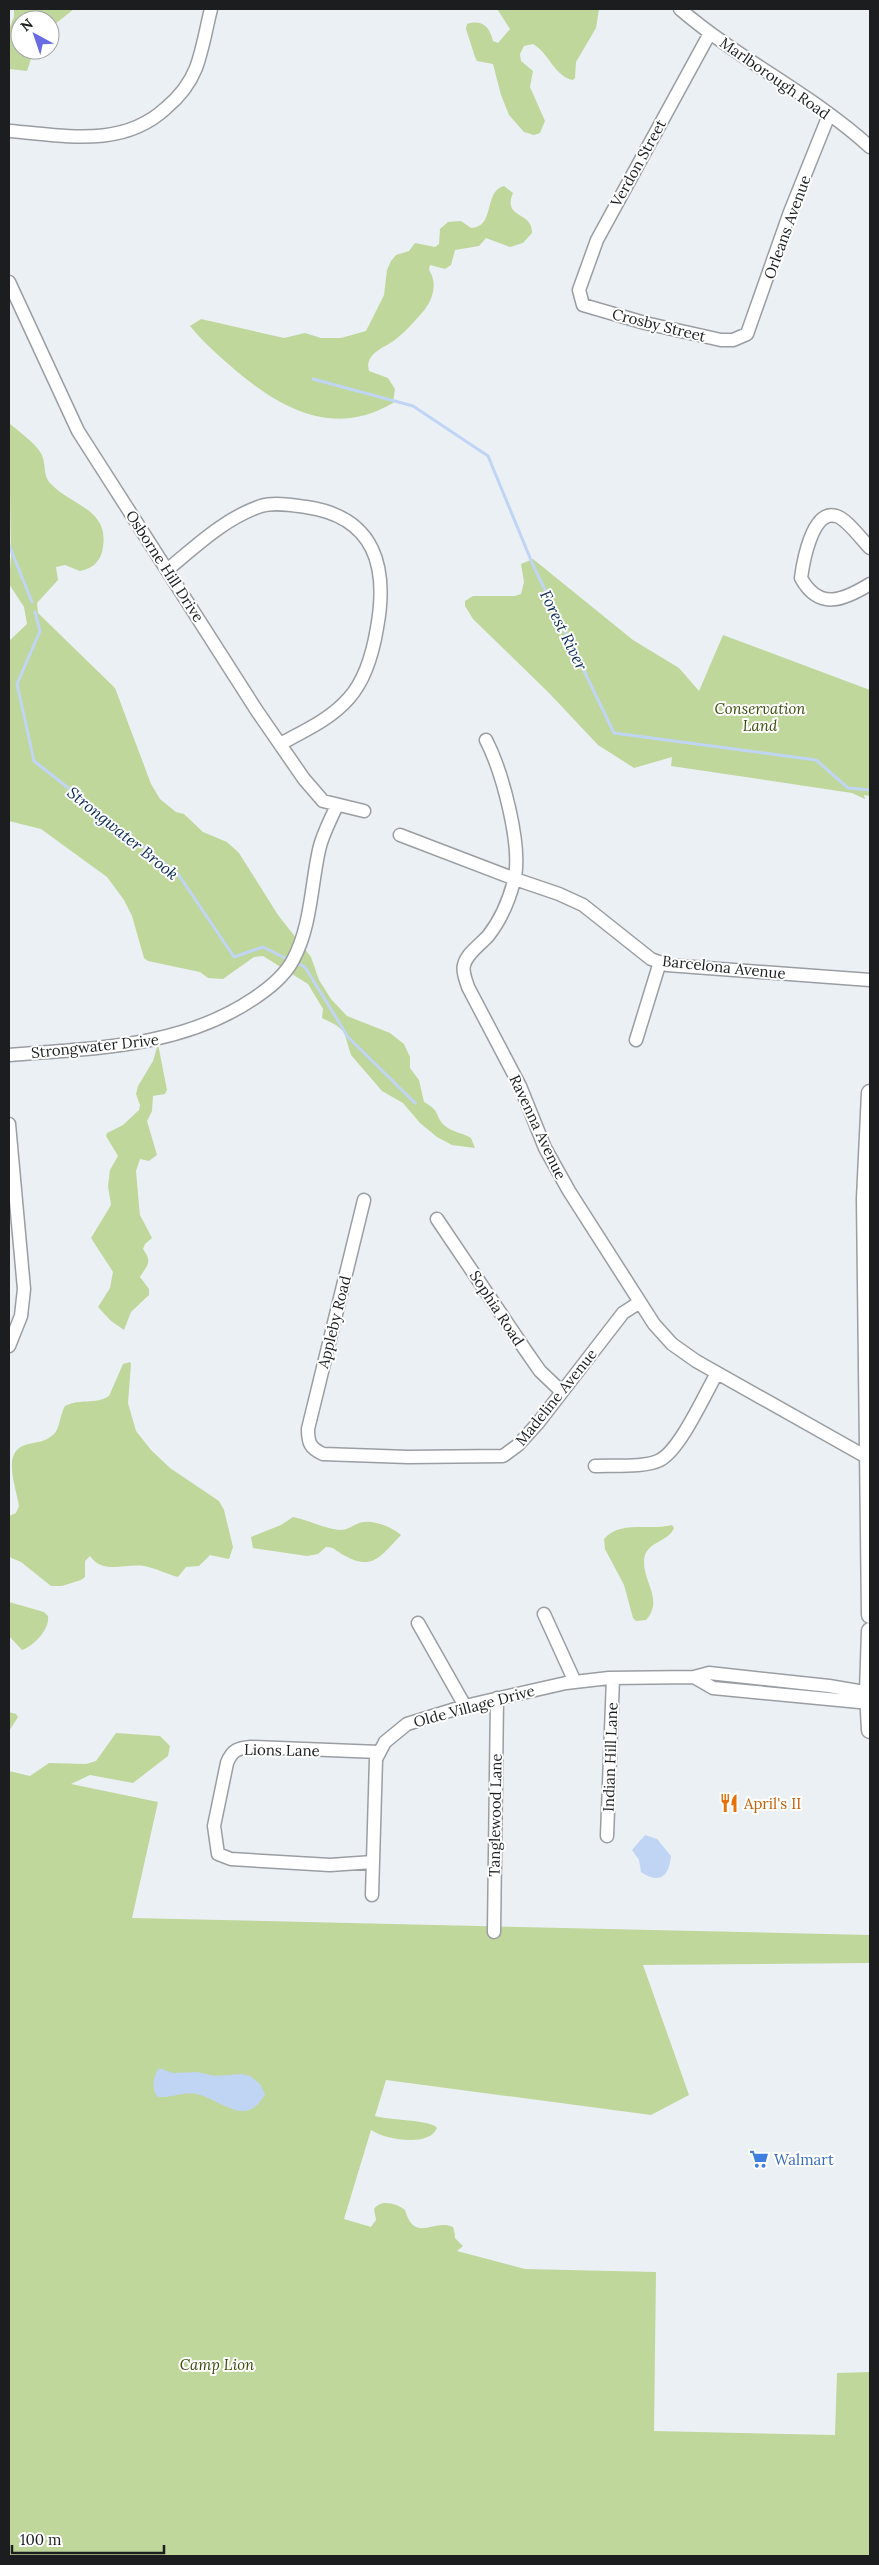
<svg xmlns="http://www.w3.org/2000/svg" width="879" height="2565" font-family="Lora,serif">
  <style>
    .green { fill: #c0d79b }
    .water { fill: #c0d5f4 }
    .lines { fill: none; stroke-linecap: round; stroke-linejoin: round }
    .stream { stroke: #c0d5f4; stroke-width: 3 }
    .minor-casing { stroke: #9a9ea2; stroke-width: 15 }
    .major-casing { stroke: #9a9ea2; stroke-width: 19 }
    .minor { stroke: #fff; stroke-width: 12 }
    .major { stroke: #fff; stroke-width: 16 }
    .labels { text-anchor: middle; dominant-baseline: central; stroke-width: 4; stroke-linejoin: round; paint-order: stroke }
    .street-label { font-size: 15px; fill: #1b1d1e; stroke: #fff }
    .park-label { font-size: 15px; font-style: italic; fill: #394c0a; stroke: #fff }
    .food-label { font-size: 15px; fill: #c56008; stroke: #fff; text-anchor: start }
    .shop-label { font-size: 15px; fill: #366cbe; stroke: #fff; text-anchor: start }
    .water-label { font-size: 16px; font-style: italic; fill: #092a57; stroke: #fff }
  </style>
  <rect width="100%" height="100%" fill="#ebf0f4"/>
  <!-- green -->
  <path class="green" d="M14,9H74L50,28V20H20V50H34L27,71L9,69V29L14,17Z
    M497,9H599L596,28L576,62L575,78L573,80C555,77 548,52 533,44L524,46L520,54L521,61L533,71L530,87L545,121L540,133L534,135L524,132L509,115L501,95L493,64L477,61L475,57L466,29L467,24C482,19 490,27 493,41L498,43L510,29Z
    M504,186L513,193C502,219 533,211 532,233L523,243L510,247L486,238L479,246L455,250L451,265L445,269L430,265C428,271 430,271 432,276C437,290 430,304 421,314C413,323 405,332 396,339C385,348 364,353 369,371L388,378L395,389L393,403C334,438 281,409 234,369C218,355 203,342 190,326L201,319L284,338L305,333L321,338H341L366,331L384,295L387,270L391,261L396,255L409,251L415,243L435,247L439,244L440,229L448,222L461,221L471,228C496,227 483,191 504,186Z
    M9,423C19,432 36,443 42,455C46,465 43,477 51,484C73,507 112,509 102,552C99,563 91,569 80,571L65,565L56,567L58,580L37,603L38,613L115,688L151,784L160,799L176,812L184,814L203,832L227,842L239,853L278,915L311,957L319,980L331,999L347,1016L390,1033L404,1044L410,1057V1068L419,1080L424,1102C442,1112 434,1116 445,1126C452,1132 463,1133 471,1138L475,1148L452,1145L437,1137L420,1123L403,1103L382,1091L351,1055L344,1032L336,1025L322,1018L323,1009L308,984L263,956L254,957L223,979L208,978L200,972L148,961L144,958L132,916L124,900L107,877L41,829L9,821V641L27,624L24,607L9,584L11,557Z
    M533,559L633,640L679,668L699,691L723,635L870,690V796L864,795L865,799L852,793L671,766L672,757L634,768L598,745L549,693L473,619L465,606V601L473,596H515L521,594L524,582L521,564Z
    M158,1044L167,1090L165,1094L153,1096L152,1111L147,1121L157,1155L149,1161L140,1159L136,1171L139,1206L140,1215L152,1238L145,1244L143,1249C153,1263 147,1265 140,1277L149,1289V1295L131,1312L124,1330L111,1321L98,1307L110,1288L113,1272L91,1238L111,1205L108,1186L110,1170L118,1156L106,1136L107,1133L123,1125L139,1110L140,1105L136,1094L138,1086L153,1061Z
    M130,1362L131,1364L128,1403L136,1431L151,1450L170,1468L219,1501L224,1510L233,1547L229,1559L210,1555L199,1566L186,1567L178,1577C166,1574 156,1568 144,1566C125,1563 103,1575 90,1556L85,1561V1577L81,1580L62,1586H51L21,1562L9,1557V1516L16,1513L19,1506C16,1486 0,1449 29,1444C38,1442 47,1441 54,1434C60,1428 60,1414 65,1406C80,1398 95,1405 109,1396L123,1364Z
    M293,1517C308,1520 323,1528 339,1530C347,1530 350,1527 357,1524C369,1517 392,1527 401,1535C378,1559 372,1572 340,1553C334,1549 333,1547 326,1547L318,1554L307,1556L253,1548L251,1537L281,1525Z
    M672,1525L674,1528C668,1543 645,1541 644,1561C643,1582 664,1600 646,1620L636,1621L633,1618L624,1585L605,1549L604,1539C620,1520 651,1531 672,1525Z
    M9,1602L44,1612L48,1616C50,1629 34,1646 22,1650L9,1636Z
    M9,1712L16,1714L18,1717L9,1731Z
    M116,1733L160,1736L170,1746L168,1756L133,1783L90,1775L71,1784L158,1802L132,1918L870,1935V1963L643,1965L689,2095L651,2115L386,2080L375,2116C388,2120 432,2120 437,2128C429,2148 384,2139 371,2130L344,2219L371,2227L376,2220L374,2209C381,2199 396,2203 405,2210C415,2244 433,2218 453,2227C458,2243 450,2233 463,2246L457,2251L525,2269L656,2272L654,2431L835,2435L837,2373L870,2372V2556H9V1771L30,1776L49,1763L86,1764L96,1761Z"/>
  <!-- water -->
  <path class="water" d="M645,1835L657,1839L671,1856C669,1876 660,1885 641,1872L639,1860L632,1850Z
    M159,2068L173,2073L197,2072L215,2076L242,2074L250,2076L260,2084L265,2094C247,2129 221,2100 197,2094C185,2091 171,2098 158,2097C151,2090 153,2076 159,2068Z"/>
  <g class="lines">
    <!-- stream -->
    <path class="stream" d="M313,379L413,406L488,456L533,565L614,733L816,760L848,788L870,790
      M9,545L32,602
      M35,612L40,631L17,684L34,761L178,874L234,957L263,947L289,960
      M295,962L305,967L348,1037L415,1103"/>
    <!-- minor casing -->
    <g class="minor-casing">
      <path id="minor" d="M680,9C739,60 812,94 870,147
        M710,33L597,240L579,290L583,305L645,323L721,340H733L747,334L790,212L829,115
        M9,131C63,135 122,149 166,108C178,98 190,83 196,68C203,49 206,29 211,9
        M9,282L78,431L257,711L304,779L323,801L364,811
        M870,548C862,540 846,518 836,516C812,509 803,563 801,578C819,611 844,600 870,584
        M167,570C196,546 225,518 261,506C274,502 292,505 306,507C376,517 388,568 377,628C373,652 366,679 349,698C331,719 304,731 280,744
        M486,740C502,771 523,847 514,881C509,900 500,921 488,936C480,945 467,953 464,965C462,972 466,980 468,987L520,1086L545,1148L569,1191L654,1324L672,1344L696,1361L870,1459
        M400,835L515,879L559,894L583,905L651,959L667,965L870,980
        M636,1040L660,962
        M9,1055C93,1048 180,1048 253,999C268,989 284,977 293,960C311,927 311,886 319,850C322,835 331,819 337,805
        M9,1124L24,1289L21,1316L9,1346
        M364,1200L308,1429C308,1443 310,1448 323,1454L408,1457L503,1456L518,1445L538,1423L623,1313L640,1302
        M437,1219L526,1351L540,1371L562,1392
        M595,1466C612,1465 645,1468 660,1460C680,1450 705,1394 717,1373
        M544,1614L575,1682
        M418,1623L465,1706
        M694,1677L713,1688L870,1703
        M607,1836L613,1678
        M373,1862L330,1865L231,1859L218,1854L214,1826L227,1763C232,1750 238,1748 251,1747L379,1752
        M372,1895L376,1759L385,1742L407,1724L465,1706L566,1683L609,1678L694,1677L709,1673L829,1686L870,1693
        M494,1932L497,1698"/>
    </g>
    <!-- major casing -->
    <g class="major-casing">
      <path id="major" d="M870,1093L865,1199L870,1615
        M870,1631L868,1692L870,1730"/>
    </g>
    <!-- minor -->
    <use href="#minor" class="minor"/>
    <!-- major -->
    <use href="#major" class="major"/>
  </g>
  <!-- icons -->
  <defs>
    <g id="restaurant-bare" transform="scale(1.5)"><path d="M-5-6h1v4h1v-4h1v4h1v-4h1v5L-1.5 .5V6h-2V.5L-5-1ZM5-6V6H3V1.5H1.5Q1.5-4 5-6Z" fill="#e8710a" stroke="#fff" stroke-width="2.5" paint-order="stroke"/></g>
    <g id="supermarket-bare" transform="scale(1.5)"><path d="M-6-5.5h2.5l.6 2H6L4.5 2H-2.5L-4.4-4H-6ZM-1.5 3.2a1.3 1.3 0 1 0 .1 0ZM3 3.2a1.3 1.3 0 1 0 .1 0Z" fill="#3f7fe0" stroke="#fff" stroke-width="2.5" paint-order="stroke"/></g>
  </defs>
  <g fill-rule="evenodd">
    <use href="#restaurant-bare" x="729" y="1803"/>
    <use href="#supermarket-bare" x="759" y="2159"/>
  </g>
  <g class="labels">
    <!-- street labels -->
    <g class="street-label">
      <text transform="translate(775 78) rotate(35)">Marlborough Road</text>
      <text transform="translate(638 163) rotate(-61)">Verdon Street</text>
      <text transform="translate(787 227) rotate(-70)">Orleans Avenue</text>
      <text transform="translate(659 325) rotate(14)">Crosby Street</text>
      <text transform="translate(165 566) rotate(57)">Osborne Hill Drive</text>
      <text transform="translate(724 967) rotate(6)">Barcelona Avenue</text>
      <text transform="translate(95 1046) rotate(-6)">Strongwater Drive</text>
      <text transform="translate(538 1127) rotate(65)">Ravenna Avenue</text>
      <text transform="translate(497 1308) rotate(57)">Sophia Road</text>
      <text transform="translate(334 1322) rotate(-76)">Appleby Road</text>
      <text transform="translate(556 1397) rotate(-51)">Madeline Avenue</text>
      <text transform="translate(474 1706) rotate(-15)">Olde Village Drive</text>
      <text transform="translate(282 1750) rotate(1)">Lions Lane</text>
      <text transform="translate(610 1757) rotate(-88)">Indian Hill Lane</text>
      <text transform="translate(495 1815) rotate(-89)">Tanglewood Lane</text>
    </g>
    <!-- park labels -->
    <g class="park-label">
      <text x="760" y="708">Conservation<tspan x="760" dy="17">Land</tspan></text>
      <text x="217" y="2364">Camp Lion</text>
    </g>
    <!-- food labels -->
    <g class="food-label">
      <text x="744" y="1803">April's II</text>
    </g>
    <!-- shop labels -->
    <g class="shop-label">
      <text x="774" y="2159">Walmart</text>
    </g>
    <!-- water labels -->
    <g class="water-label">
      <text transform="translate(564 630) rotate(64)">Forest River</text>
      <text transform="translate(123 833) rotate(39)">Strongwater Brook</text>
    </g>
  </g>
  <!-- border -->
  <rect width="879" height="2565" fill="none" stroke="#1b1d1e" stroke-width="20"/>
  <!-- north arrow -->
  <g transform="translate(35 35) rotate(320)"><circle r="24" fill="#ffffff" stroke="#a4a5a5"/>
  <path d="M0-4L9 19L0 12L-9 19Z" fill="#686be4"/>
  <text y="-8" font-size="14" font-weight="bold" text-anchor="middle" fill="#1b1d1e">N</text>
  </g>
  <!-- scale -->
  <path d="M12 2545v8h152v-8" fill="none" stroke="#1b1d1e" stroke-width="2.5"/>
  <text x="20" y="2545" font-size="15" fill="#1b1d1e" stroke="#ffffff" stroke-width="4" paint-order="stroke">100 m</text>
</svg>
